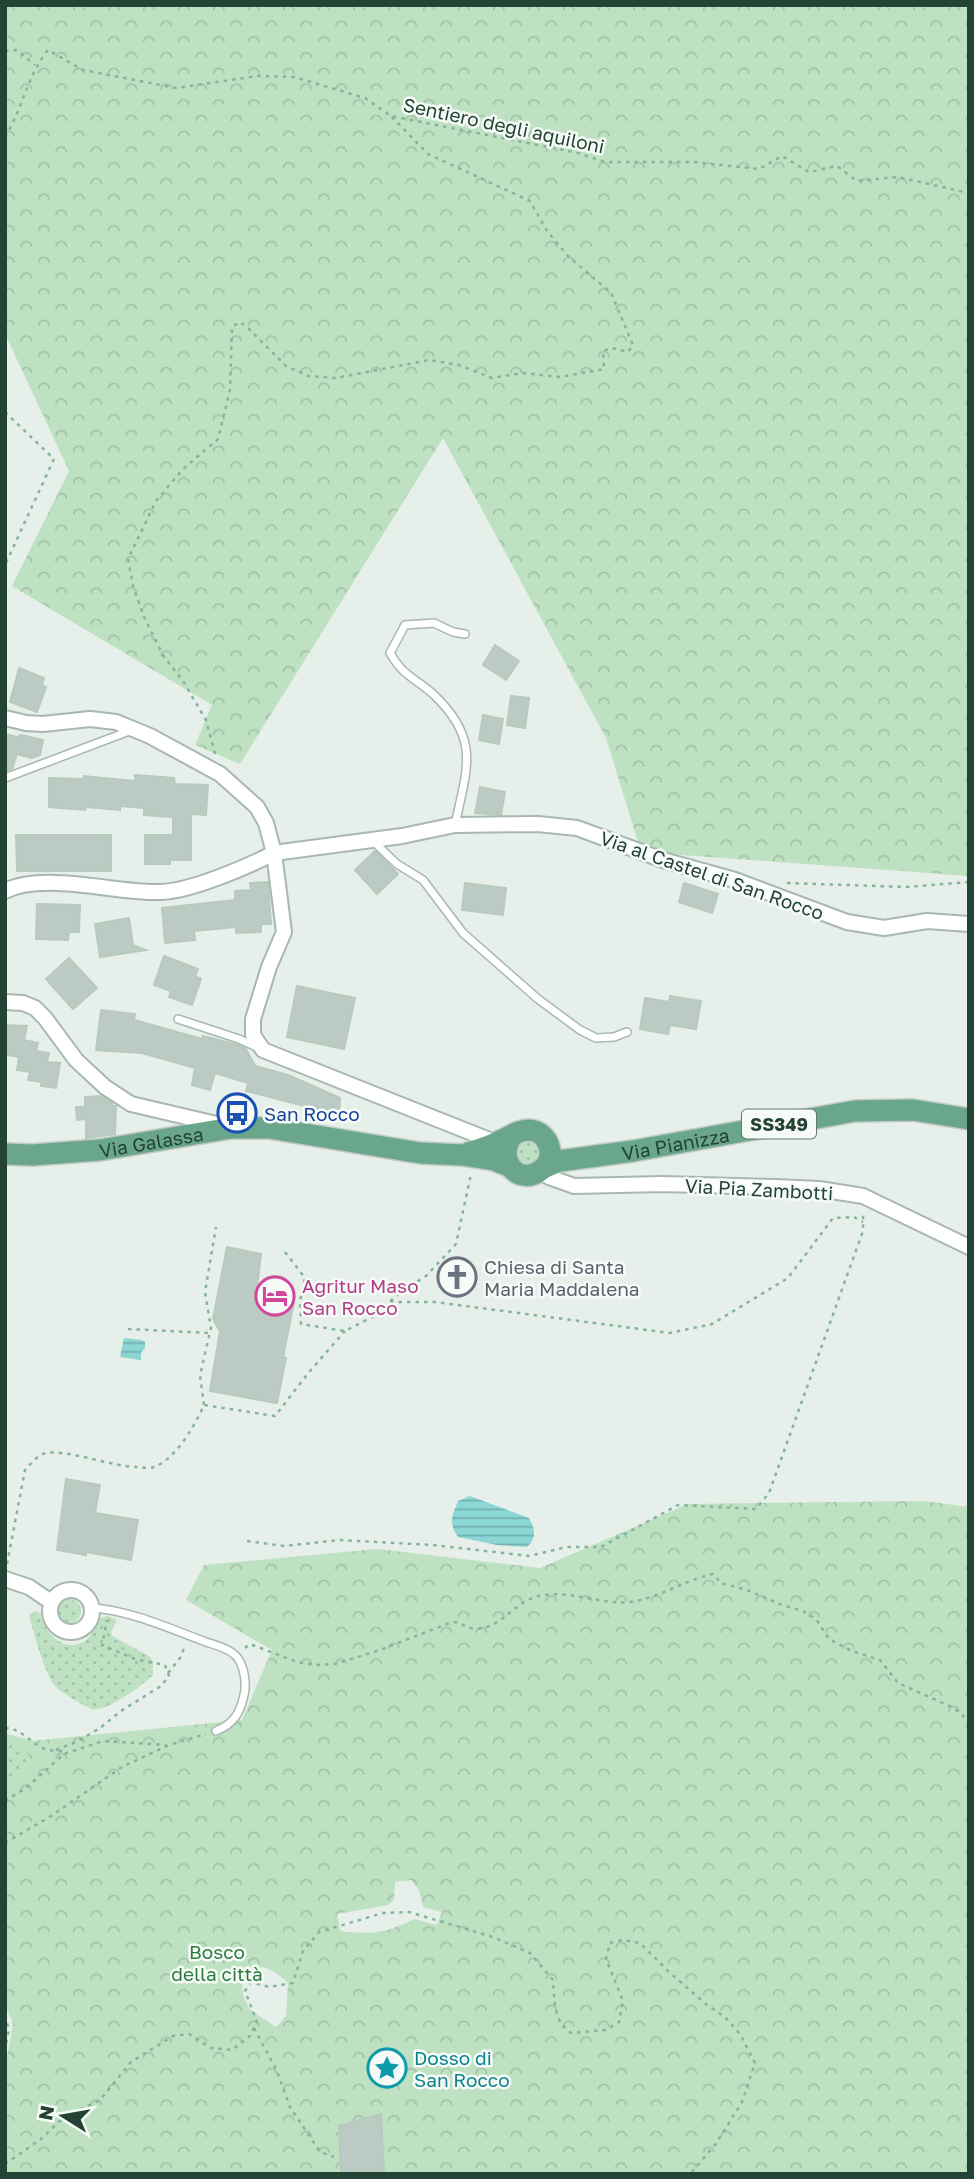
<svg xmlns="http://www.w3.org/2000/svg" width="974" height="2179" font-family="'Golos Text',sans-serif">
  <style>
    .grass { fill: url(#grass-dots) }
    .forest { fill: url(#forest-crowns); fill-rule: evenodd }
    .water { fill: url(#water-rules) }
    .building { fill: #bbcac2; stroke: #b8c9bf; stroke-width: 2 }
    .lines { fill: none; stroke-linecap: round; stroke-linejoin: round }
    .lane-casing { stroke: #a8b8af; stroke-width: 10 }
    .street-casing { stroke: #a8b8af; stroke-width: 18 }
    .primary-casing { stroke: #c1cac6; stroke-width: 24 }
    .path { stroke: #85b49e; stroke-width: 2.5; stroke-dasharray: 3.5 5; stroke-linecap: butt }
    .lane { stroke: #fff; stroke-width: 7 }
    .street { stroke: #fff; stroke-width: 14 }
    .primary { stroke: #69a68c; stroke-width: 21 }
    .labels { text-anchor: middle; dominant-baseline: central; stroke-width: 5; stroke-linejoin: round; paint-order: stroke }
    .shield { fill: #f7fbf8; stroke: #637a70; stroke-width: 2 }
    .shield-label { font-size: 18px; font-weight: bold; fill: #234335 }
    .street-label { font-size: 19px; fill: #234335; stroke: #f7fbf8 }
    .transit-label { font-size: 19px; fill: #164399; stroke: #f7fbf8; text-anchor: start }
    .worship-label { font-size: 19px; fill: #5b616d; stroke: #f7fbf8; text-anchor: start }
    .hotel-label { font-size: 19px; fill: #b23c85; stroke: #f7fbf8; text-anchor: start }
    .park-label { font-size: 19px; fill: #2b7c3d; stroke: #f7fbf8 }
    .culture-label { font-size: 19px; fill: #0d838f; stroke: #f7fbf8; text-anchor: start }
  </style>
  <defs>
    <pattern id="grass-dots" width="8" height="8" patternUnits="userSpaceOnUse" patternTransform="scale(1.75)"><rect width="8" height="8" fill="#bee1c2"/><path d="M2 2h.1M6 6h.1" fill="none" stroke="#a3c2a7" stroke-width="1.8" stroke-linecap="round"/></pattern>
    <pattern id="forest-crowns" width="20" height="18" patternUnits="userSpaceOnUse" patternTransform="scale(1.75)"><rect width="20" height="18" fill="#bee1c2"/><path d="M2 6a3 3 0 1 1 6 0M12 15a3 3 0 1 1 6 0" fill="none" stroke="#a3c2a7"/></pattern>
    <pattern id="water-rules" width="6" height="5" patternUnits="userSpaceOnUse" patternTransform="scale(1.75)"><rect width="6" height="5" fill="#8cd6d5"/><path d="M0 2.5h6" fill="none" stroke="#72afae"/></pattern>
  </defs>
  <rect width="100%" height="100%" fill="#e6efe9"/>
  <!-- grass -->
  <path class="grass" d="M533,1140L540,1146L539,1159L528,1166L517,1161L515,1148L520,1141Z
    M57 1611a12 12 0 1 1 24 0a12 12 0 1 1-24 0Z
    M35,1611L41,1614C43,1633 65,1654 85,1641C92,1636 95,1625 100,1618L108,1616L117,1620L111,1632L112,1636L149,1656L153,1661V1675C143,1685 106,1712 93,1709C86,1708 61,1692 56,1687C45,1676 34,1633 29,1616Z
    M5,1736L15,1738L30,1755V1770L5,1785Z"/>
  <!-- forest -->
  <path class="forest" d="M5,5H969V876L641,852L606,738L443,438L240,764L195,745L212,705L12,586L69,471L5,334Z
    M924,1501L969,1507V2174H5V2059L7,2057L13,2024L5,2004V1785L30,1770V1756L15,1738L5,1736V1733L32,1741L242,1720L272,1650L186,1600L204,1565L377,1549L540,1568L688,1504ZM411,1880L419,1890L423,1907L442,1912L437,1925L414,1919C386,1933 372,1935 340,1931L337,1914L388,1905L394,1900L395,1882ZM264,1967L276,1973L288,1983L286,2016L276,2027C270,2023 252,2012 249,2008C237,1988 240,1970 264,1967Z"/>
  <!-- water -->
  <path class="water" d="M124,1338L142,1340L145,1342V1348L141,1353V1360L120,1357Z
    M470,1496L529,1518C535,1529 537,1537 527,1547L497,1545L458,1537C448,1522 452,1517 458,1501Z"/>
  <!-- building -->
  <path class="building" d="M495,645L519,661L506,680L483,665Z
    M19,668L44,678L42,685L46,687L37,712L10,702Z
    M511,696L529,698L525,728L507,725Z
    M483,715L503,719L499,744L479,740Z
    M5,734L17,737L21,735L43,740L40,755L32,758L17,754L12,769L5,771Z
    M135,775L174,778L175,784L208,785L206,815L191,814V860H170V864H145V835H173V817L144,815V808L120,806V810L86,807L85,810L49,807V778L84,779V776L135,781Z
    M480,787L505,792L501,815L475,813Z
    M16,835H111V871H17Z
    M375,851L398,874L377,894L355,870Z
    M268,882L271,924H261V932L236,933V927L194,931L195,940L165,943L162,908L235,900V891L251,890L250,883Z
    M465,883L506,888L503,915L462,910Z
    M684,883L718,894L712,913L679,902Z
    M37,904L80,905L79,932H69L68,940L36,939Z
    M129,918L133,945L146,950L100,957L95,924Z
    M164,956L198,969L195,976L201,979L192,1005L169,997L171,991L154,985Z
    M69,958L97,988L73,1009L46,979Z
    M297,986L355,998L344,1049L287,1037Z
    M670,996L701,1001L696,1029L670,1025L668,1034L640,1029L645,998L669,1002Z
    M101,1010L135,1014L134,1020L202,1039L203,1036L238,1045L246,1049L255,1066L288,1075L340,1098L339,1115L246,1091L248,1083L215,1073L210,1090L192,1085L195,1068L142,1053L96,1050Z
    M5,1025L27,1026L24,1040L38,1043L36,1051L49,1053L47,1062L60,1063L56,1088L41,1086L42,1082L28,1080L30,1072L17,1070L19,1057L7,1055L8,1049H5Z
    M101,1096L112,1103V1106H116L115,1134L86,1138V1119L77,1120L76,1107H85V1097Z
    M227,1247L261,1254L256,1295L294,1302L283,1357L286,1358L277,1403L210,1391L220,1331L213,1319Z
    M450,1261L468,1264L464,1292L446,1289Z
    M66,1479L100,1485L95,1513L138,1520L131,1560L86,1552V1555L57,1550Z
    M381,2114L384,2174H341L339,2126Z"/>
  <g class="lines">
    <!-- lane casing -->
    <g class="lane-casing">
      <path id="lane" d="M5,778L132,730
        M455,825C467,768 481,739 433,694C414,677 404,677 390,653L405,625L434,623L453,632L465,634
        M373,841L397,864L423,880L463,933L538,999L580,1030L596,1038L614,1037L627,1032
        M178,1019L239,1039L259,1048
        M92,1608C129,1610 171,1629 206,1642C215,1645 228,1648 235,1655C244,1663 247,1684 244,1695C240,1714 233,1724 216,1731"/>
    </g>
    <!-- street casing -->
    <g class="street-casing">
      <path id="street" d="M5,718L26,723L43,724L90,719L116,722L150,736L220,774L257,807L266,823L274,853L284,932L269,967L253,1019V1035L263,1050L497,1143
        M5,891C45,871 117,894 161,892C191,891 247,867 274,853L402,836L455,825L538,824L577,828L663,860L735,880L847,922L884,928L927,921L969,924
        M5,1002L23,1003L35,1008L45,1018L76,1060L105,1087L131,1104L225,1126
        M540,1171L549,1177L574,1186L662,1184L776,1187L819,1189L863,1196L969,1247
        M5,1579L29,1587L51,1602
        M50 1611a21 21 0 1 1 42 0a21 21 0 1 1-42 0Z"/>
    </g>
    <!-- primary casing -->
    <g class="primary-casing">
      <g id="primary">
        <path d="M468,1153C478,1150 489,1147 498,1142C508,1138 518,1130 529,1130C549,1131 558,1158 541,1170C518,1188 493,1157 514,1134"/>
        <path id="s1" d="M5,1154L32,1155L100,1150L231,1128H269L420,1153L462,1155L494,1160L509,1166"/>
        <path id="s2" d="M545,1167L559,1161L633,1151L855,1111L913,1110L969,1119"/>
      </g>
    </g>
    <!-- path -->
    <path class="path" d="M5,51L17,50L35,65
      M5,137C23,108 27,76 48,50L83,70L176,88L257,76L294,77L365,98L391,116L578,153L605,162H694L759,169L782,156L809,172L837,166L857,181L898,177L969,193
      M5,412L54,459L5,565
      M215,754L206,720L183,681L163,655L144,617L133,586L128,559L156,501L182,470L218,439L230,390L232,327L240,322L248,328L286,366L308,376L336,378L429,360L459,365L492,378L522,373L560,377L604,369L603,351L612,348L628,352L633,345L611,293L568,256L547,231L530,201L428,154L391,116
      M787,883L906,887L969,882
      M285,1252L305,1278L300,1301L301,1324L345,1331L376,1315L398,1294L426,1276L456,1244L471,1174
      M390,1302H435L670,1333L712,1324L788,1278L833,1218L854,1217L863,1222
      M128,1329L209,1333
      M204,1405L200,1375L211,1328L205,1292L216,1227
      M247,1541L284,1546L340,1540L433,1545L530,1556L566,1547H601L678,1505L756,1509L769,1493L863,1231V1213
      M7,1564L25,1470C31,1464 37,1455 46,1453C67,1449 113,1467 137,1467C142,1467 149,1469 154,1467C176,1459 195,1425 204,1405L275,1416L310,1371L345,1331
      M245,1648L250,1644L297,1662L315,1665L335,1664L380,1650L452,1622C462,1622 467,1629 477,1629C503,1627 515,1601 539,1596C569,1589 600,1605 630,1602C659,1598 685,1580 713,1574L721,1583L747,1590L782,1605L803,1611L816,1619L829,1639L852,1651L880,1660L898,1683L954,1708L969,1721
      M168,1673L180,1658L185,1646
      M5,1728C22,1728 31,1744 45,1749C51,1751 60,1751 67,1751
      M56,1750L78,1741L100,1728L121,1711L161,1686L169,1676L165,1665L135,1659L102,1645L107,1620
      M5,1801L26,1788L64,1754L103,1741L166,1745
      M5,1843L51,1816L122,1767L169,1745L206,1734
      M5,2015L9,2030L5,2048
      M254,2028L277,2071L290,2107L320,2152L334,2157
      M5,2164L41,2139L64,2117L100,2100L131,2062L173,2036L189,2034L211,2048L232,2050L250,2036L257,2022L245,1991L251,1982L269,1987L293,1983L303,1951L319,1932L383,1913L409,1912L493,1937L530,1953L553,1980L555,2008L561,2024L571,2033L606,2030L619,2022L623,2001L606,1959L610,1943L622,1940L640,1943L669,1972L707,2005L725,2017L740,2034L755,2063L742,2102L715,2145L690,2174"/>
    <!-- lane -->
    <use href="#lane" class="lane"/>
    <!-- street -->
    <use href="#street" class="street"/>
    <!-- primary -->
    <use href="#primary" class="primary"/>
  </g>
  <!-- icons -->
  <defs>
    <g id="bus-ring" transform="scale(2.0125)"><circle r="9.5" fill="#f7fbf8" stroke="#1a4fb4" stroke-width="1.5"/><path d="M-5-6H5V4H4V6H2V4H-2V6H-4V4H-5ZM-3.5-4V0h7V-4ZM-3.5 1.2v1.5H-2V1.2ZM2 1.2v1.5H3.5V1.2Z" fill="#1a4fb4"/></g>
    <g id="church-ring" transform="scale(2.0125)"><circle r="9.5" fill="#f7fbf8" stroke="#6b7280" stroke-width="1.5"/><path d="M-1.2-6h2.4v3.5h3.3v2.4h-3.3V6h-2.4V-.1h-3.3v-2.4h3.3Z" fill="#6b7280"/></g>
    <g id="hotel-ring" transform="scale(2.0125)"><circle r="9.5" fill="#f7fbf8" stroke="#d1479c" stroke-width="1.5"/><path d="M-6-4.5h1.5V1H6V5H4.5V3h-9V5H-6ZM-4 0a1.8 1.8 0 1 1 3.6 0ZM.5 0V-2.5h3Q6-2.5 6 0Z" fill="#d1479c"/></g>
    <g id="sight-ring" transform="scale(2.0125)"><circle r="9.5" fill="#f7fbf8" stroke="#0f9aa8" stroke-width="1.5"/><path d="M0-6L1.8-2.2L6-1.7L2.9 1.2L3.7 5.4L0 3.3L-3.7 5.4L-2.9 1.2L-6-1.7L-1.8-2.2Z" fill="#0f9aa8"/></g>
  </defs>
  <g fill-rule="evenodd">
    <use href="#bus-ring" x="237" y="1113"/>
    <use href="#church-ring" x="457" y="1277"/>
    <use href="#hotel-ring" x="275" y="1296"/>
    <use href="#sight-ring" x="387" y="2068"/>
  </g>
  <g class="labels">
    <!-- shield labels -->
    <rect class="shield" x="742" y="1109.5" width="74" height="29" rx="5"/>
    <g class="shield-label">
      <text x="779" y="1124">SS349</text>
    </g>
    <!-- street labels -->
    <g class="street-label">
      <text transform="translate(504 125) rotate(12)">Sentiero degli aquiloni</text>
      <text transform="translate(712 875) rotate(19)">Via al Castel di San Rocco</text>
      <text stroke="none"><textPath href="#s1" startOffset="147">Via Galassa</textPath></text>
      <text stroke="none"><textPath href="#s2" startOffset="133">Via Pianizza</textPath></text>
      <text transform="translate(759 1189) rotate(3)">Via Pia Zambotti</text>
    </g>
    <!-- transit labels -->
    <g class="transit-label">
      <text x="264" y="1113">San Rocco</text>
    </g>
    <!-- worship labels -->
    <g class="worship-label">
      <text x="484" y="1266">Chiesa di Santa<tspan x="484" dy="22">Maria Maddalena</tspan></text>
    </g>
    <!-- hotel labels -->
    <g class="hotel-label">
      <text x="302" y="1285">Agritur Maso<tspan x="302" dy="22">San Rocco</tspan></text>
    </g>
    <!-- park labels -->
    <g class="park-label">
      <text x="217" y="1951">Bosco<tspan x="217" dy="22">della città</tspan></text>
    </g>
    <!-- culture labels -->
    <g class="culture-label">
      <text x="414" y="2057">Dosso di<tspan x="414" dy="22">San Rocco</tspan></text>
    </g>
  </g>
  <!-- border -->
  <rect width="974" height="2179" fill="none" stroke="#234335" stroke-width="14"/>
  <!-- north arrow -->
  <g transform="translate(63 2116) rotate(281)" stroke="#f7fbf8" stroke-width="5" paint-order="stroke">
  <path d="M0-5L12 26L0 18L-12 26Z" fill="#234335"/>
  <text y="-10" font-size="19" font-weight="bold" text-anchor="middle" fill="#234335">N</text>
  </g>
</svg>
